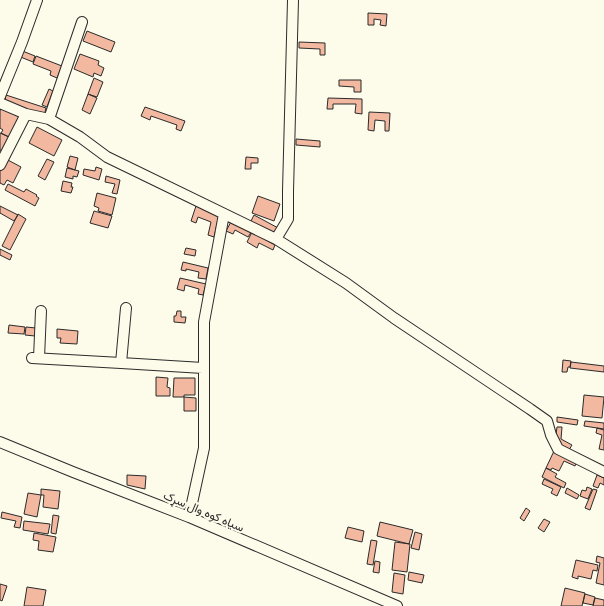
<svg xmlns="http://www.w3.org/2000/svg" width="604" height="606" font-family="Ubuntu,Vazirmatn,sans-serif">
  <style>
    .building { fill: #f2b8a0; stroke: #2b2b2b }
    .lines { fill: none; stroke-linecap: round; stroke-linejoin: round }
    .minor-casing { stroke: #2b2b2b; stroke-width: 12 }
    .minor { stroke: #fdfbea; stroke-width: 10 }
    .labels { text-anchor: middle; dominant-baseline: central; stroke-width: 4; stroke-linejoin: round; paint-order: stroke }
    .street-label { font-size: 12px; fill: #2b2b2b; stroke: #fdfbea }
  </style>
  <rect width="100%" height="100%" fill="#fdfbea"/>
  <!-- building -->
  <path class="building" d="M368,13L387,14L386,26L380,25L381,20L374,19V25H368Z
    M87,31L115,42L111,52L83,41Z
    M299,42L325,43V55H320V49L299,48Z
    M20,50L35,56L33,62L18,56Z
    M80,54L99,61L98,65L104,68L101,76L94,73L93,77L74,69Z
    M36,56L62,66L57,78L50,75L51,71L33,64Z
    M94,78L103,82L97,97L88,94Z
    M339,80H361V92H354V87L339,86Z
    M49,89L53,91L47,107L42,105Z
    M88,94L97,98L90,114L82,110Z
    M6,95L46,108L44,116L5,101Z
    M328,98L362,99V114L355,113L356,104H333V109H327Z
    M145,107L185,121L181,131L176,129L177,125L151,116L150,120L141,116Z
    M1,108L20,117L9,137L1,133L3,130L0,128V111Z
    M369,112L390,113L389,131H385V121L375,120L374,131L368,130Z
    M37,127L62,140L54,156L29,143Z
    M0,133L9,137L2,151L0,150Z
    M296,139L320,141V147L296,145Z
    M70,156L78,158L75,170L67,167Z
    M246,157L258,158V163H251V169H245Z
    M6,159L21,167L13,183L7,180L4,185L0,183V170Z
    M47,159L54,162L45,180L38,176Z
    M96,167L102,169L99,180L83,175L84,169L95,171Z
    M67,168L79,171L77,177L73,176V179L65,177Z
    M106,176L120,180L117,194L112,193L115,184L105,182Z
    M63,181L72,183L71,187H73L71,193L61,191Z
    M8,184L24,192L26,189L37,195L36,196L39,198L35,206L5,190Z
    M97,193L116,198L112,215L98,211L99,208L94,206Z
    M258,196L280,204L274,221L252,213Z
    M0,206L18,215L14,221L0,213Z
    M196,206L219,215L214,237L208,235L211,222L198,217L196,223L191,221Z
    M94,211L112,216L108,228L90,223Z
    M18,214L26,219L10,250L2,246Z
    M254,215L280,229L276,237L250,223Z
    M232,220L252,231L248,237L235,230L233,234L226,231Z
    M252,232L275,245L273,250L259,243L257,248L247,242Z
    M186,248L196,250L195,256L184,254Z
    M0,249L12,255L10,260L0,255Z
    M183,262L208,268L206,279L198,278L199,272L186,269V271L181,270Z
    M180,278L206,284L203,295L198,294L199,289L185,285L184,291L177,289Z
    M177,311H181V317H186L185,323L174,322V316H176Z
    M9,325L25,327L24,334L8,333Z
    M26,327L36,328L35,336L25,335Z
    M57,329L78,331L77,344L60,343L61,338H57Z
    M563,360L571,361L570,367H568L567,372H562Z
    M571,362L604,366V372L570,368Z
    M156,377L168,378L167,387L170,388V396H156Z
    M174,378H195V395H184V397H173Z
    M584,395L604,397L602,418L582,416Z
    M184,397L196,398V411H184Z
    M557,417L578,420L577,425L557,422Z
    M585,421L604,423V429L584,426Z
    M557,427H562L561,439L572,445L569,450L555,441Z
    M597,428L604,430V450L599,449L602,435L596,433Z
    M554,451L577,462L575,466L564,461L559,471L552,468L551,470L546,468Z
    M546,468L557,474L555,477L566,483L564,488L542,477Z
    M127,475L146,476L145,489L127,485Z
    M597,475L604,478V485L600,483L598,488L593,486Z
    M544,479L561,487L557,496L551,493L553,489L542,484Z
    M587,487L592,489L588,499L580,496L582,490L586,491Z
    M567,488L579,495L577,499L565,493Z
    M41,489L60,491L58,509L43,507L44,495H41Z
    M593,489L597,490L590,510L585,508Z
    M28,493L41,495L37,517L24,514Z
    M526,508L530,511L524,521L520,518Z
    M2,512L22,517L20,528L14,527L16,521L1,518Z
    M53,515L59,516L56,534L51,533Z
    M544,519L550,522L544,532L538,528Z
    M24,521L50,524L48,534L23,530Z
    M380,522L413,530L409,544L377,536Z
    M348,527L364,531L362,542L345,538Z
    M415,532L422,534L419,550L411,548Z
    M34,533L56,537L53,552L38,550L39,541L33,540Z
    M371,540L377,541L373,565L367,564Z
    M395,542L410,544L407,572L392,570Z
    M597,556L604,558V585L596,583L600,563L596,562Z
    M576,560L598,565L597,571L593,570L591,579L578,576V579L572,577Z
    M375,561L380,562L379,573L373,572Z
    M409,572L424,575L422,583L408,580Z
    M394,573L405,575L403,594L392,592Z
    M0,584L7,586L2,601L0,600Z
    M27,587L46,590L43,606H24Z
    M565,588L585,593L582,606H561Z
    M585,594L595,597L593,605L583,603Z
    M595,598L604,600V606H593Z"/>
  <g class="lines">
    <!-- minor casing -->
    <g class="minor-casing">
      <path id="minor" d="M0,96L22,42L37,0
        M0,103L26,114L49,119L80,137L107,157L276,239L288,219V191L293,0
        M49,119L82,22
        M0,165L26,114
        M276,239L346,283L394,318L530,409L547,421L551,435L558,449L604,472
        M32,358L121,363L203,368
        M39,358L41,311
        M121,363L126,308
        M0,442L73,472L189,517L397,606
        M189,517L204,448V322L224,214"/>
    </g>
    <!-- minor -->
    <use href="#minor" class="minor"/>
  </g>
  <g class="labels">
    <!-- street labels -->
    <g class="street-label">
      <text transform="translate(204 511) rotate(23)">سیاه کوه وال سړک</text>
    </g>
  </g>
</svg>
